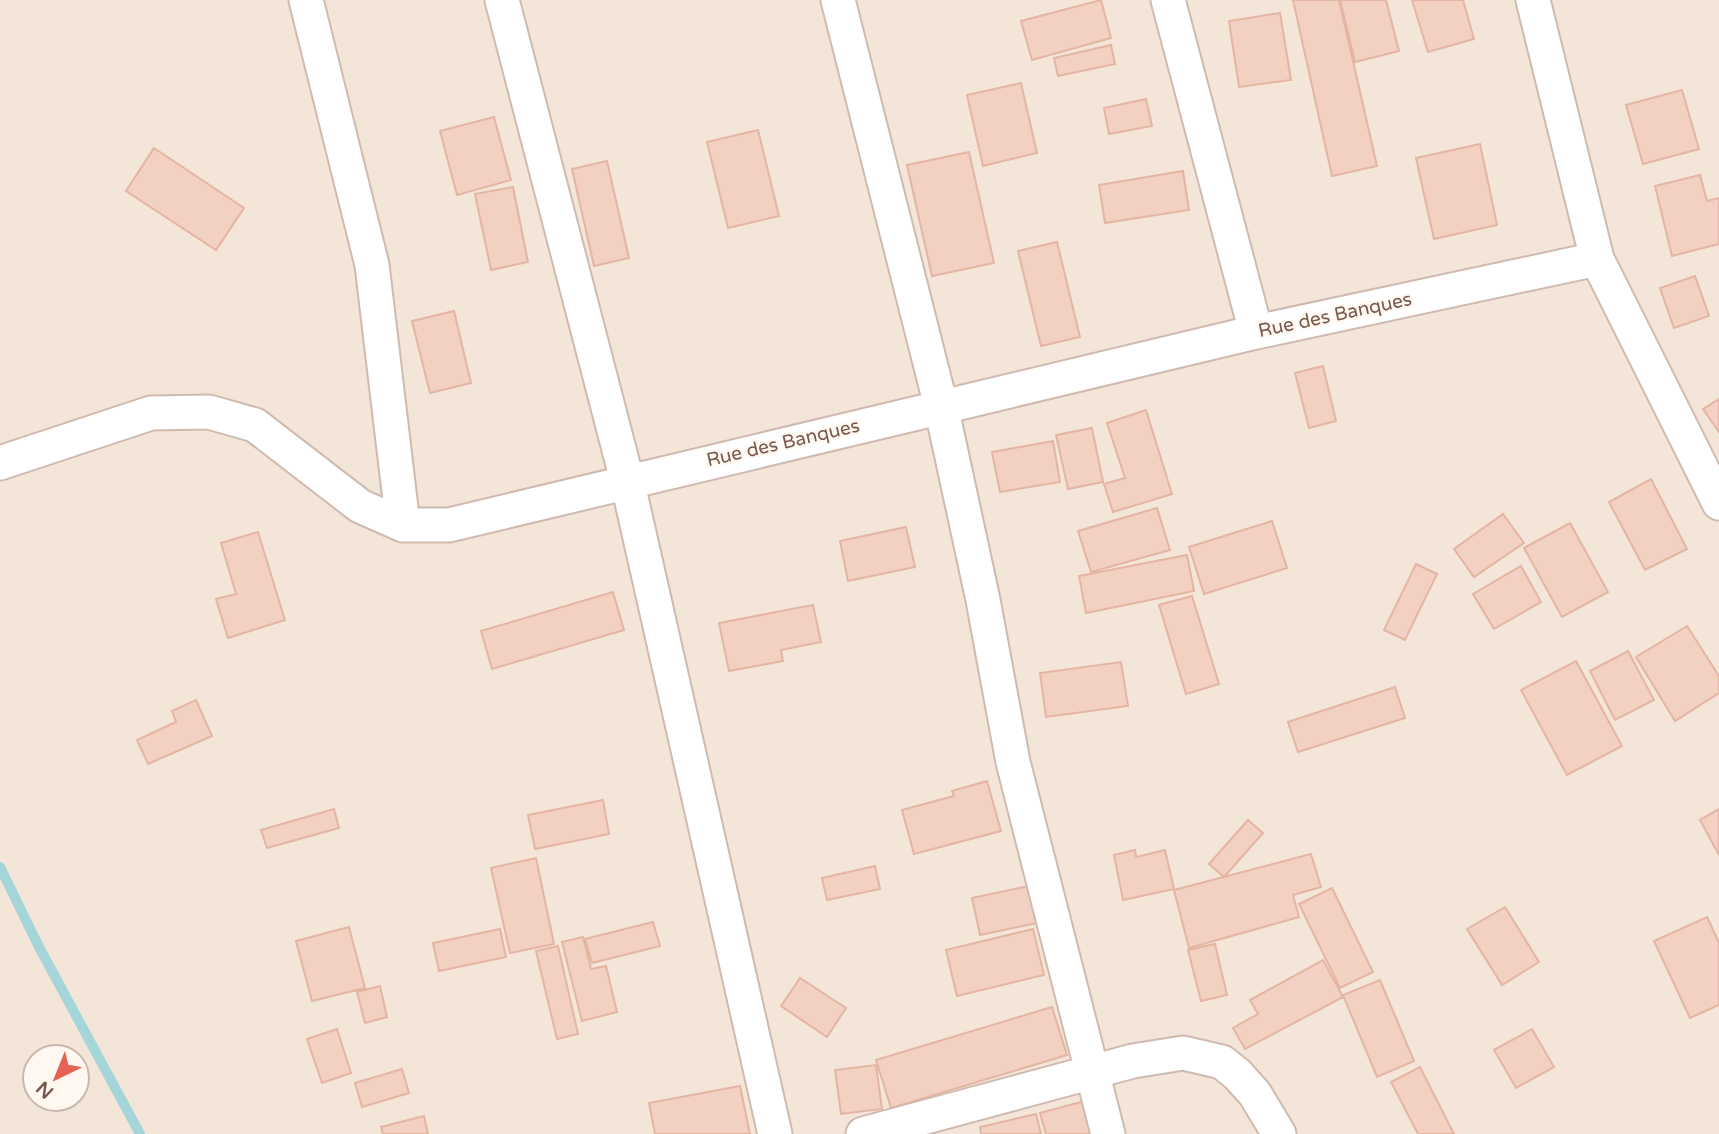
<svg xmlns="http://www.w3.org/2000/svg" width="1719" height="1134" font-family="'Varela Round',sans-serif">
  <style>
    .residential { fill: #f4e5d9; fill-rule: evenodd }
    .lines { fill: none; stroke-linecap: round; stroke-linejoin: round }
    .stream { stroke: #a4d6d9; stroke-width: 10 }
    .building { fill: #f2d0c2; stroke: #e4b5a2; stroke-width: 2 }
    .minor-casing { stroke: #cfbaaf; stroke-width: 37 }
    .minor { stroke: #fff; stroke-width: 33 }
    .labels { text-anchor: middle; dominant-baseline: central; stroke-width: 5; stroke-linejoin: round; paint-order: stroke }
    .street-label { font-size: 19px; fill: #78584d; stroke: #fff8f1 }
  </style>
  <rect width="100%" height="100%" fill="#fdf4ea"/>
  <!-- residential -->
  <path class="residential" d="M0,0H1719V1134H0ZM35,1057H77V1099H35Z"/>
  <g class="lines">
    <!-- stream -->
    <path class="stream" d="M0,867L39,947L140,1134"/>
  </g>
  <!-- building -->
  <path class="building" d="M1101,0L1111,38L1032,60L1021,21Z
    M1293,0H1339L1377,166L1332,176Z
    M1340,0H1386L1399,51L1355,62Z
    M1412,0H1463L1474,39L1428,52Z
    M1280,13L1291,80L1239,87L1229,21Z
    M1111,45L1115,64L1058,76L1054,58Z
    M1021,83L1037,153L983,166L967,95Z
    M1682,90L1699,149L1643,164L1626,105Z
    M1146,99L1152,126L1109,134L1104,108Z
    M494,117L511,180L457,195L440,131Z
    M758,130L779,216L728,228L707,142Z
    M1480,144L1497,225L1434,239L1416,158Z
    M154,148L244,208L216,250L126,191Z
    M969,152L994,263L932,276L907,165Z
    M607,161L629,258L594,266L572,169Z
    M1183,171L1189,210L1105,223L1099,185Z
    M1700,175L1707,201L1719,198V244L1672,256L1655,186Z
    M513,187L528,262L491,270L475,194Z
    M1057,242L1080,337L1041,346L1018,251Z
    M1695,276L1709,316L1674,328L1660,288Z
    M454,311L471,383L430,393L412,321Z
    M1323,366L1336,421L1309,428L1295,373Z
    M1719,399V432L1703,409Z
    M1146,410L1172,494L1113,512L1104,484L1125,478L1107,423Z
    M1092,428L1103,482L1068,489L1056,435Z
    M1053,441L1060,482L1000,492L992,452Z
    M1651,479L1687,549L1645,570L1609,502Z
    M1157,508L1170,550L1091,572L1078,531Z
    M1503,514L1524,543L1474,577L1454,549Z
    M1272,521L1287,568L1204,594L1189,547Z
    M1570,523L1608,592L1562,617L1524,548Z
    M906,527L915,567L848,581L840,541Z
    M258,532L285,620L228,638L216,599L236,594L221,543Z
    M1187,555L1194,591L1086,613L1079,576Z
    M1416,564L1437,574L1405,640L1384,630Z
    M1521,566L1541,602L1494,629L1473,594Z
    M613,592L624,630L492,669L481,631Z
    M1192,596L1219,684L1186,694L1159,605Z
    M813,605L821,642L781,650L783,661L729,671L719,623Z
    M1687,626L1719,676V693L1675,721L1636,657Z
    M1628,651L1654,700L1615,720L1590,671Z
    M1576,661L1622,746L1567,775L1521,690Z
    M1121,662L1128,706L1046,717L1040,673Z
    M1395,687L1405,718L1298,752L1288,722Z
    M196,700L212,736L148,764L137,740L176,722L172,711Z
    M987,781L1001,831L914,854L902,810L954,796L952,791Z
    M603,800L609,834L535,849L528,815Z
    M334,809L339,828L267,848L261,830Z
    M1719,809V855L1700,820Z
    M1248,820L1263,833L1224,877L1209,864Z
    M1135,850L1136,857L1165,850L1174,889L1123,900L1114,855Z
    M1311,854L1321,887L1293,895L1299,917L1189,948L1174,890Z
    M536,858L554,944L510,953L491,868Z
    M875,866L880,889L827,900L822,878Z
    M1029,886L1037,923L980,935L972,898Z
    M1332,888L1373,972L1340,988L1299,904Z
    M1505,907L1539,962L1502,985L1467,929Z
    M1707,917L1719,943V1005L1690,1018L1654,941Z
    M653,922L660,946L592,963L585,939Z
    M349,927L365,988L312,1001L296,941Z
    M500,929L506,957L439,971L433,943Z
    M1033,929L1044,975L957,996L946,950Z
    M583,937L591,969L606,966L617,1012L582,1021L562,942Z
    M1215,944L1227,995L1201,1001L1188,950Z
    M558,946L578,1034L557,1039L536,951Z
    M1323,960L1343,997L1245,1049L1233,1028L1258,1014L1250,1000Z
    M800,978L846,1008L827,1037L781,1006Z
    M1380,980L1414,1061L1377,1077L1343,995Z
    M380,986L387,1017L365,1023L357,992Z
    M1052,1007L1067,1055L891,1108L876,1060Z
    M337,1029L351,1073L322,1083L307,1039Z
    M1532,1029L1554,1067L1516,1088L1494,1050Z
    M876,1065L882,1109L841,1114L835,1070Z
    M1420,1067L1454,1134H1418L1391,1082Z
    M402,1069L409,1093L362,1107L355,1083Z
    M740,1086L750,1134H655L649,1103Z
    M1085,1101L1094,1134H1046L1040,1113Z
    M1036,1114L1041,1134H981L980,1127Z
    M424,1116L428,1134H383L381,1127Z"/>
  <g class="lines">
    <!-- minor casing -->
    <g class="minor-casing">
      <path id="minor" d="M306,0L372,265L403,525
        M502,0L627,480L775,1134
        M838,0L941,406L983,600L1013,762L1108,1134
        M1168,0L1256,332
        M1533,0L1597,259L1719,503
        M0,463L151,413L209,412L255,425L360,506L403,525H449L1256,332L1597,259
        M863,1134L1133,1061L1183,1053L1222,1062L1237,1074L1255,1094L1279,1134"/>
    </g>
    <!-- minor -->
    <use href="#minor" class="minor"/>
  </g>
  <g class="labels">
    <!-- street labels -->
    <g class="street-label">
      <text transform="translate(1335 315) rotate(-12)">Rue des Banques</text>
      <text transform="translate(783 443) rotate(-13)">Rue des Banques</text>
    </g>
  </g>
  <!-- north arrow -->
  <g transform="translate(56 1078) rotate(223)"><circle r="33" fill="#fff8f1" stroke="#c9b8af" stroke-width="2"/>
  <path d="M0-5L12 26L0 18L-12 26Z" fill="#e46352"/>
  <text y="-10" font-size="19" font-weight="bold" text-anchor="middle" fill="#78584d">N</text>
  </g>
</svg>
